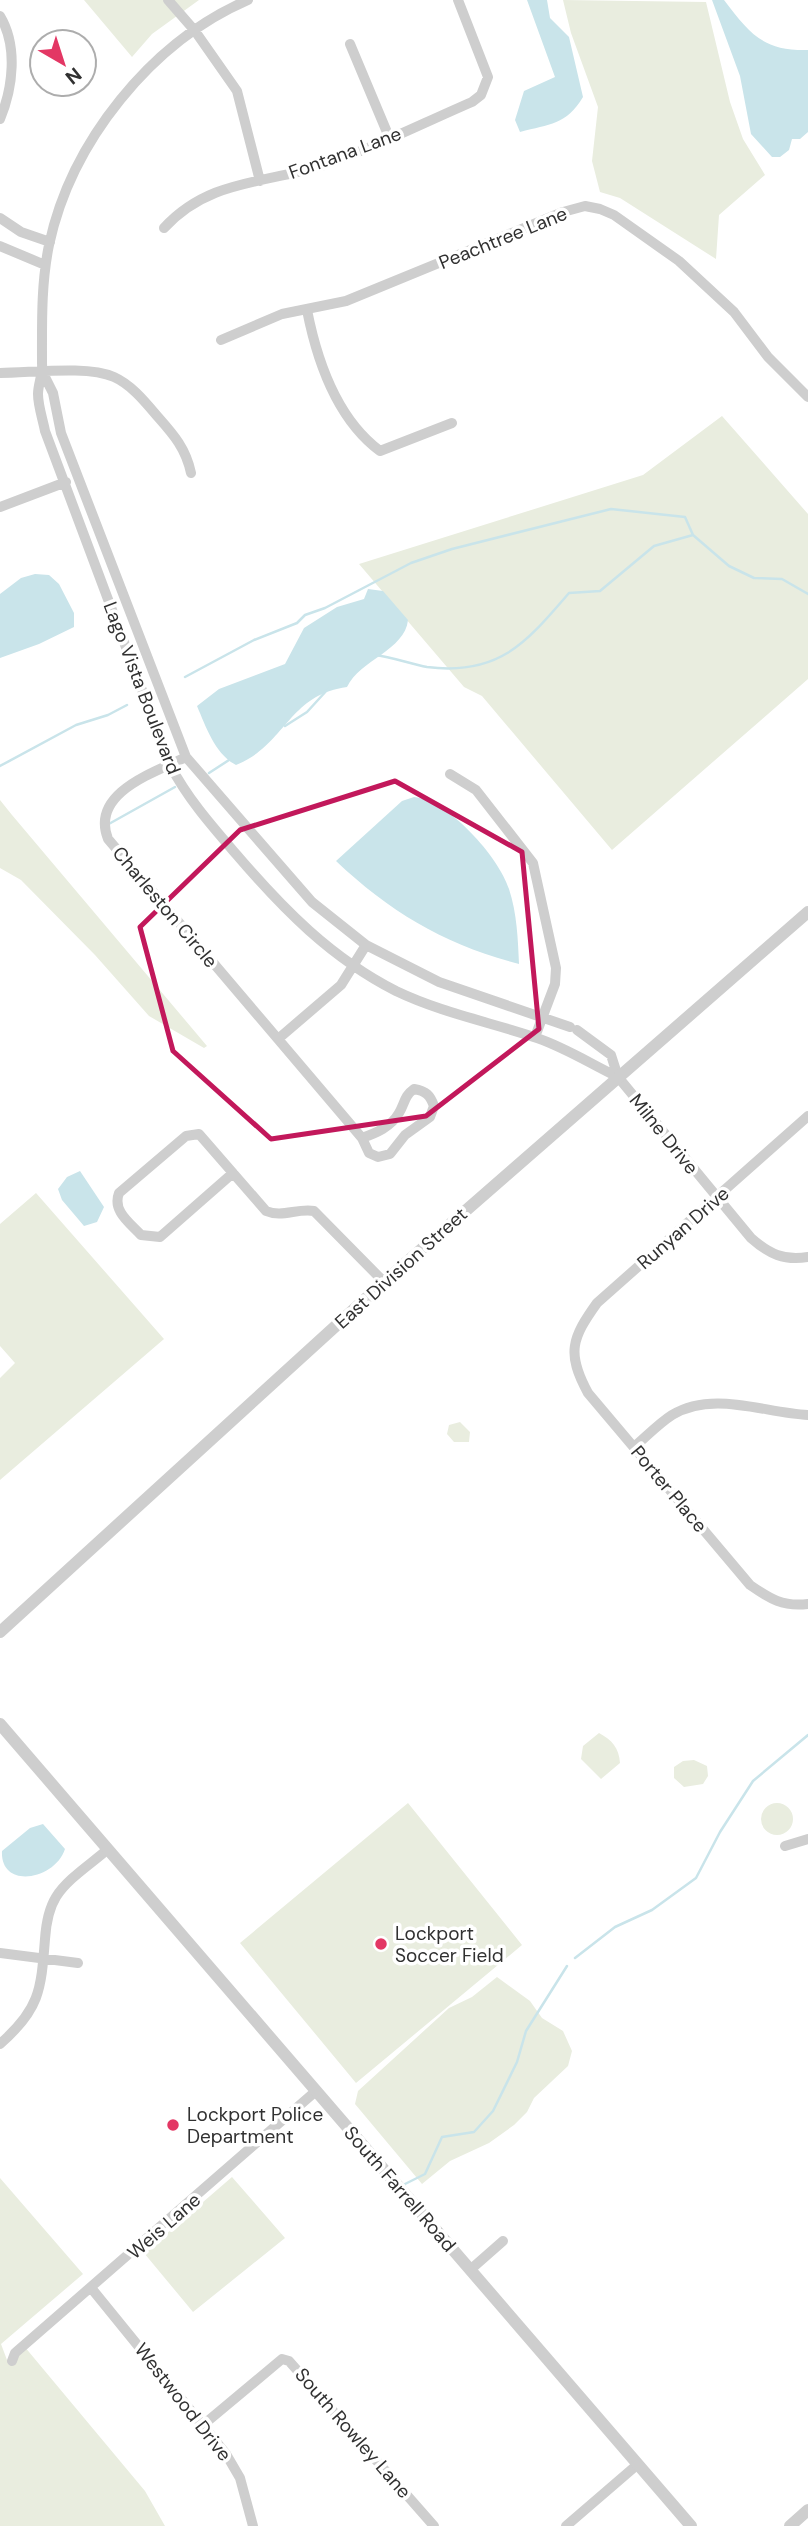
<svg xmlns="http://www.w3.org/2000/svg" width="808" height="2526" font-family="'DM Sans',sans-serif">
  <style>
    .green { fill: #e9eddf }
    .water { fill: #c9e4ea }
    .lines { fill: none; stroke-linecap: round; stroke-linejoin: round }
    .stream { stroke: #c9e4ea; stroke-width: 2.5 }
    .minor { stroke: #cecece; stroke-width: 10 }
    .tertiary { stroke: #cecece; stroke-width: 12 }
    .marked { fill: none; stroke: #c2185b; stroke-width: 5; stroke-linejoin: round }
    .poi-dot { fill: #e33764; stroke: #fff; stroke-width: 2.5 }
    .labels { text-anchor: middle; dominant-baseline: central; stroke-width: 7; stroke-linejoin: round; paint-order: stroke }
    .street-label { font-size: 19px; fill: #313131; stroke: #fff }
    .poi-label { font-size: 19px; fill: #313131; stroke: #fff; text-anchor: start }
  </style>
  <rect width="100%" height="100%" fill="#fff"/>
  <!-- green -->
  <path class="green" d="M84,0H199L152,34L132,57Z
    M563,0L706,2L730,102L743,139L765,175L719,215L716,259L620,198L600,192L592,161L598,107L571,33Z
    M722,416L808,514V679L612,850L482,696L464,687L359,564L643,475Z
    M0,800L12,815L207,1046L204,1048L149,1016L95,955L21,880L0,868Z
    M36,1193L164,1339L0,1480V1378L15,1363L0,1346V1224Z
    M460,1422L470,1432L469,1442H454L447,1434L449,1425Z
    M599,1733C612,1740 619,1748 620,1763L601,1779L581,1759L583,1746Z
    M694,1760L707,1766L708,1776L703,1784L684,1787L674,1778V1767L683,1761Z
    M408,1803L522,1945L356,2083L240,1943Z
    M761 1819a16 16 0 1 1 32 0a16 16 0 1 1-32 0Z
    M497,1977L530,2001L542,2018L563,2031L572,2051L568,2066L534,2098L527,2112L514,2125L489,2143L450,2161L422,2184L355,2104L358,2091L449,2008L472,1997Z
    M232,2177L285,2238L193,2312L144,2253Z
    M0,2178L83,2274L1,2344L7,2360L24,2346L145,2491L165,2526H0Z"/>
  <!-- water -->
  <path class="water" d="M527,0H547L550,18L569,37L583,97C566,125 550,124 520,132L515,120L524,91L555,77Z
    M712,0H724C750,34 763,51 808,50V132L800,139H792L789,150L780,157H772L751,134L740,76Z
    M35,574L49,575L59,584L74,613V627L39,644L0,658V594L21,578Z
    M368,589L383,591L408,620C405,650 360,660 347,687C288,695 286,745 236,765C215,754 206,727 197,706L219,689L285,664L304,628L337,607L364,599Z
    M414,797C448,800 499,857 509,889C517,913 518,940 519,964C446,945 391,913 336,861L402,801Z
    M80,1171L104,1207L97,1222L84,1226L62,1200L58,1189L67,1177Z
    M43,1824L65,1849C55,1880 0,1890 2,1851L30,1828Z"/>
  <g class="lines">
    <!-- stream -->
    <path class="stream" d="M374,655C393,657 410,664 427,667C499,676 526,643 569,593L600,591L654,546L693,535
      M185,677L254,640L297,623L305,615L325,608L411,563L452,549L611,509L685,517L693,535L729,566L754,578L782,579L808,594
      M285,726L307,712L328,689
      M0,766L76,725L108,715L127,705
      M209,773L229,760
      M107,825L175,787
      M575,1958L615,1927L652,1910L696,1878L720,1832L753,1781L808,1735
      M403,2185L425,2174L442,2137L474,2132L493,2111L517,2062L526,2031L567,1966"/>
    <!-- minor -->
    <path class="minor" d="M168,0L195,31L237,91L260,181
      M248,0C151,42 71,142 49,245C41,284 42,323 42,363C43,374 38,384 38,394C38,406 43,420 45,431L170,765C188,799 211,825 236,854C283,909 331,958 396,991C442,1013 490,1022 537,1038C566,1048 591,1064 618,1077
      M0,16C18,46 13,88 0,119
      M350,44L389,137
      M0,218L21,232L50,242
      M164,228C209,179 264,184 324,165C374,148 423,123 472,102L481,95L488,77L458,0
      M0,246L45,265
      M307,310C317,361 337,419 380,451L452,423
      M221,340L282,314L346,301L563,212L585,206L600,209L614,215L679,261L734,312L768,357L808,397
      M0,373C31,373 87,365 114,377C132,385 146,403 158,417C174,435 186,449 191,473
      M43,373L53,393L61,433L186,757L312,902L366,945L439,982L570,1027
      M0,507L66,482
      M186,757C153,773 90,793 108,839L362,1138L369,1153L378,1157L390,1154L405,1135L430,1117L434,1106C430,1095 426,1091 414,1089C404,1096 405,1103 399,1113C391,1127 376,1133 362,1138
      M450,774L476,790L533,863L556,968L555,984L535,1037
      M577,1030L611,1055L618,1077L751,1238C769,1254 784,1261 808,1257
      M278,1039L341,985L366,945
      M808,1116L597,1303C572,1338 566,1353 588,1393L750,1585C770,1599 783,1607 808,1604
      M233,1173L160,1237L141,1235C130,1223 112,1211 119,1193L186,1136L199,1134L266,1211C282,1218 297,1208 314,1211L384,1282
      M634,1447C646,1437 658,1424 672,1415C713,1390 764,1413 808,1415
      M785,1846L808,1839
      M0,1953L78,1963
      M0,2044C40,2009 41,1990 45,1939C46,1924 48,1910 56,1897C67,1879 91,1864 108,1849
      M470,2270L503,2241
      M92,2289L226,2454L240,2478L253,2526
      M12,2361L15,2353L316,2091
      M203,2425L282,2359L289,2361L434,2526
      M566,2526L638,2464"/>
    <!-- tertiary -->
    <path class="tertiary" d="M0,1632L384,1282L808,912
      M0,1724L691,2526
      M790,2526L808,2510"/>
  </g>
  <!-- marked area -->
  <path class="marked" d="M395,781L522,852L539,1029L426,1116L271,1139L173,1051L140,927L240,830Z"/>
  <!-- markers -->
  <g class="poi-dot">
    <circle cx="381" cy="1944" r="7"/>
    <circle cx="173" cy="2125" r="7"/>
  </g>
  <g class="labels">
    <!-- street labels -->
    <g class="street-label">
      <text transform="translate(345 153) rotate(-20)">Fontana Lane</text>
      <text transform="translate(503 238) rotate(-22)">Peachtree Lane</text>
      <text transform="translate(142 688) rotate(69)">Lago Vista Boulevard</text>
      <text transform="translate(165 907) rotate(50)">Charleston Circle</text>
      <text transform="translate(664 1134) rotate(51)">Milne Drive</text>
      <text transform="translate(683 1228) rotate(-41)">Runyan Drive</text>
      <text transform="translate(401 1268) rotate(-42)">East Division Street</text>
      <text transform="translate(669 1489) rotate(50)">Porter Place</text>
      <text transform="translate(400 2189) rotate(49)">South Farrell Road</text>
      <text transform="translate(164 2226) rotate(-41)">Weis Lane</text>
      <text transform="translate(183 2402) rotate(52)">Westwood Drive</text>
      <text transform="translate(353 2433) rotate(49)">South Rowley Lane</text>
    </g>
    <!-- poi labels -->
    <g class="poi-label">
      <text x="395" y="1933">Lockport<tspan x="395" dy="22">Soccer Field</tspan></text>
      <text x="187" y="2114">Lockport Police<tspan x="187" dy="22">Department</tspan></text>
    </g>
  </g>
  <!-- north arrow -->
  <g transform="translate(63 63) rotate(141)"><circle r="33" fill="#ffffff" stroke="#adadad" stroke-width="2"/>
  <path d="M0-5L12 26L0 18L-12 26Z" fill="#e33764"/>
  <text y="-10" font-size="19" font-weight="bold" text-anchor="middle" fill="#313131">N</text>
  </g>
</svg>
